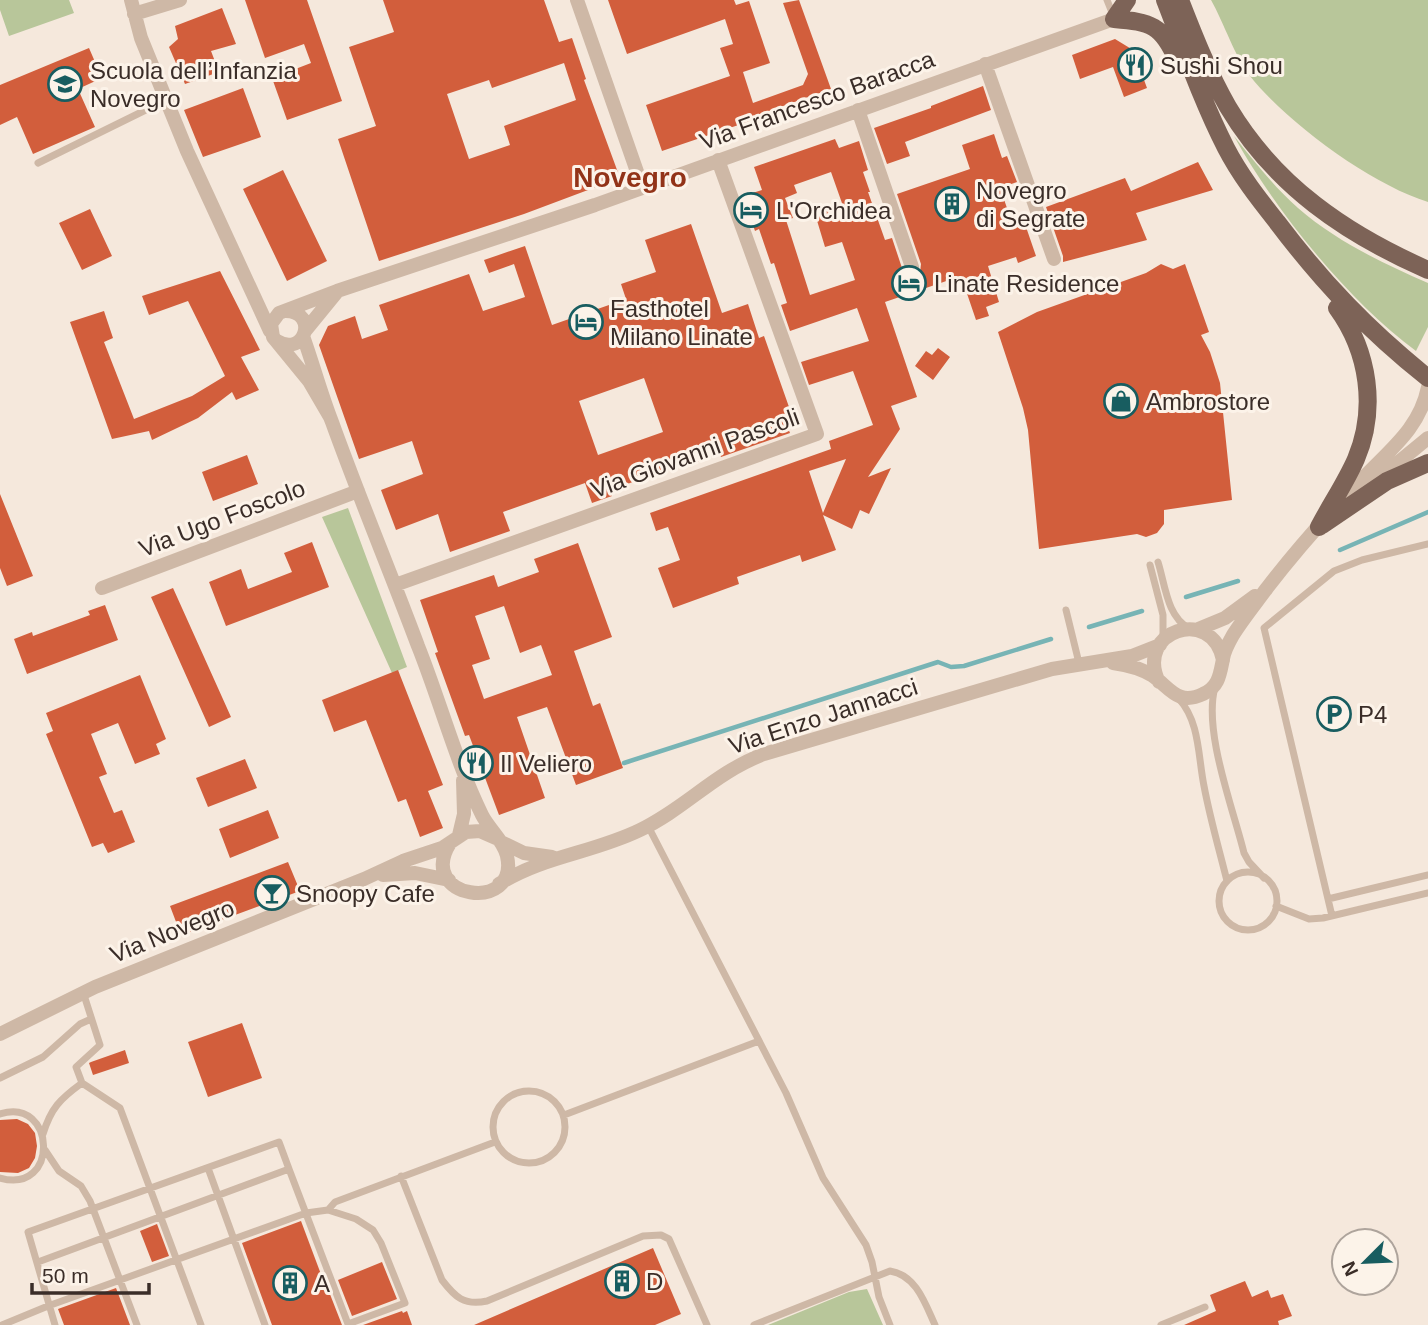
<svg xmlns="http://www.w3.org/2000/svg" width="1428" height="1325" font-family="Helvetica,sans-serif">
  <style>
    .green { fill: #b8c69a }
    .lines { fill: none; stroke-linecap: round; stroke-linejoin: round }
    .stream { stroke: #77b4b5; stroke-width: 4.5 }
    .building { fill: #d25e3c; fill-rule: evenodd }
    .service { stroke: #ceb8a6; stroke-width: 7 }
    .minor { stroke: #ceb8a6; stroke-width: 14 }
    .primary { stroke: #7d6357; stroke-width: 18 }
    .labels { text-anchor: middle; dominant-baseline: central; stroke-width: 6; stroke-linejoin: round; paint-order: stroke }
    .poi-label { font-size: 24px; fill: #3a2d28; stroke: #fcf3e9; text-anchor: start }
    .street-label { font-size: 24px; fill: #3a2d28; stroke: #fcf3e9 }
    .quarter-label { font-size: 28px; font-weight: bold; fill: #923318; stroke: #fcf3e9 }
  </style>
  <rect width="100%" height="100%" fill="#f5e8dc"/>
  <!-- green -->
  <path class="green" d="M0,0H69L74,13L9,36L0,10Z
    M1211,0H1428V202C1372,185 1287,123 1250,76C1235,57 1224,23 1211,0Z
    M1234,136C1254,161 1274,187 1298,208C1336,241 1382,263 1428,283V327L1416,351C1348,301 1274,209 1234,136Z
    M348,508L407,667L392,673L322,517Z
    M867,1289L883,1325H768L849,1292Z"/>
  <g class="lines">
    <!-- stream -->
    <path class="stream" d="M1340,550L1428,512
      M1186,597L1238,581
      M1089,627L1142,611
      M624,763L938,662L951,667L964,666L1051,639"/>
  </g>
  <!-- building -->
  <path class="building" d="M245,0H307L342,101L287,120L272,78L311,63L304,44L265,58Z
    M383,0H544L559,42L572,38L586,79L584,80L620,178L524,214L379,261L338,139L376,126L349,47L394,32ZM564,63L576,100L504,126L510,145L469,159L447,94L489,80L492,88Z
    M608,0H734L736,5L749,1L770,63L743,72L753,103L803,85L808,74L783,3L799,0L831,89L758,115L759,118L662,151L646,105L730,76L720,48L733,44L725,19L627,54Z
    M222,8L236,44L211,51L219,72L185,84L169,47L178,39L175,26Z
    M1115,39L1133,50L1147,88L1124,97L1113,67L1080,79L1072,55Z
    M89,48L102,78L78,89L95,127L33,154L17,117L0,125V85Z
    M983,86L991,110L905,142L910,156L887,164L874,128L931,108V106Z
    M243,88L261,137L203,157L184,110Z
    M994,134L1002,158L1007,156L1017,182L1000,188L1014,228L1025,224L1036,256L1018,263L1016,257L988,266L999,302L986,307L989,316L976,320L961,276L885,302L917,397L891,406L900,429L868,477L891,468L869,514L860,510L852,529L823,515L836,550L802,562L800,555L737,577L739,584L673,608L658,568L680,560L668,527L656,531L650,513L831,449L829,441L873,425L853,371L809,385L801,362L869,341L857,308L790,331L781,305L787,303L774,263L771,264L759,229L755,231L743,196L762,190L754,167L835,139L839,148L859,141L868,170L863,172L870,192H868L885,240L892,238L903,271L910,276H914L920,273L921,264L897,194L970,169L962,145ZM831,172L843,206L815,214L825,247L842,242L855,280L810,295L786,220L793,218L785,198L797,193L794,185ZM846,459L823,513L809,471Z
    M1198,162L1213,190L1136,213L1147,240L1063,262V256L1046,207L1125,178L1131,191Z
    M283,170L327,261L287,281L243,189Z
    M90,209L112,256L82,270L59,223Z
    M691,224L722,313L748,304L759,338L764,336L795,424L787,426L790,433L721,457L720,454L691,464L690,462L610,490L612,496L592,503L585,483L503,512L510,531L450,552L438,514L396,530L381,490L423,474L412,441L359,459L319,345L328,326L355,316L362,339L388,330L379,305L469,274L483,311L525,297L514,264L489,273L484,260L525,246L552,325L626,299L621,284L656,272L645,240ZM644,378L663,432L598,455L579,401Z
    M1161,264L1173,269L1185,264L1209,332L1201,335L1210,352L1220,383L1232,500L1164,510V524L1157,533L1146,537L1137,534L1039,549L1028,430L1023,408L998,332L1037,312L1146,273Z
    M220,271L260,350L241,357L259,390L236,400L232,392L198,418L152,440L149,431L112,439L70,322L104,311L113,338L104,342L134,419L192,396L225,376L188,301L149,315L142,296Z
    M938,348L950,357L933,380L915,366L926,351L932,355Z
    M247,455L258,484L213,501L202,472Z
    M0,494L33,576L7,586L0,568Z
    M312,542L329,587L226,626L209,582L241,569L248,589L292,572L284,553Z
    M578,543L612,637L574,651L593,706L600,703L623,768L576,785L547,707L517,717L545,798L499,815L469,735L465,736L435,653L438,652L420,600L494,575L498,587L539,572L534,559ZM504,606L520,653L541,645L552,675L484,699L472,665L490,659L475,616Z
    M173,588L231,717L209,727L151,597Z
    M105,605L118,640L27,674L14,639L32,632L33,636L90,615L88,611Z
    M398,670L443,785L428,791L443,828L420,837L406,799L398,802L366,720L334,732L322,700Z
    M140,675L166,739L156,744L160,754L135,764L118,723L91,734L107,774L99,777L114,813L122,810L135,842L108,853L103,843L92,847L46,734L53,731L46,713Z
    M245,759L257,788L208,807L196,778Z
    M268,810L279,838L230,858L219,829Z
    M288,862L300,891L181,935L170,906Z
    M242,1023L262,1078L208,1097L188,1042Z
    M125,1050L129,1063L93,1075L89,1063L91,1062Z
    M17,1119L28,1124L35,1133L37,1146L35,1158L29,1168L18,1173L0,1172V1120Z
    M301,1221L325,1285L326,1284L342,1325H272L242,1243Z
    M157,1224L169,1256L152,1262L140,1231Z
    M653,1248L681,1314L655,1325H474Z
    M382,1262L397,1299L352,1316L338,1280Z
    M1245,1281L1252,1297L1268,1290L1271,1298L1283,1294L1292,1316L1278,1321L1279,1325H1184L1216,1311L1210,1295Z
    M116,1288L130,1325H64L58,1309Z
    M402,1311L403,1313L407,1311L412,1325H363Z"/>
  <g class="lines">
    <!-- service -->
    <path class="service" d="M1107,0L1113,15
      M38,163L166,100
      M1158,562C1165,584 1167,617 1189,628
      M1150,565L1163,615V640
      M1066,610L1079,663
      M1215,687C1203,731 1233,808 1244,853L1249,862L1264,878
      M1179,699C1200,722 1198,757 1204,786C1210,818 1219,849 1227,881
      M648,826L786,1093L823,1178L866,1245L872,1262L879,1297L890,1325
      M1219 901a29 29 0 1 1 58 0a29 29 0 1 1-58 0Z
      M1328,899L1428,875
      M1276,906L1309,919L1323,918L1428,893
      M1332,916L1264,628L1334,571L1362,560L1428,544
      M83,992L100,1045L76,1067L82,1083L120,1108L201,1325
      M0,1078L43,1057L80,1024L91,1019
      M493 1127a36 36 0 1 1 72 0a36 36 0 1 1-72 0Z
      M0,1114C56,1096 60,1195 0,1178
      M564,1115L759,1041
      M43,1134C51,1108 60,1099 82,1083
      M45,1150L59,1171L81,1186L90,1201L137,1325
      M208,1168L265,1325
      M401,1176L442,1280C455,1297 464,1306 487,1301L643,1236L661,1235L669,1239L707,1325
      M328,1210L335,1202L495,1142
      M2,1325L48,1306L306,1213L328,1210L356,1219L373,1230L381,1243L405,1303L348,1324L289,1169L38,1262
      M55,1325L28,1232L279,1142L289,1169
      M754,1325L890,1271C916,1275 925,1303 935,1325
      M1161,1325L1205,1307"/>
    <!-- minor -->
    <path class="minor" d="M131,0L141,38L187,151L270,331
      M577,0L642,186
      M134,14L180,0
      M985,64L1054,259
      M858,110L912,267
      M305,331L336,293
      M303,336C313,364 321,394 332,422C359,497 390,571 418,646C440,701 456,762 482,815C489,829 504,841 507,856C520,914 415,899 450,843
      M277,341C305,358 319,312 286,311
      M330,417L309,381L273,337L271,324L279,313L337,291L595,205L1114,19
      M1372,484L1428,438
      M395,585L817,434L718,160
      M102,588L358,491
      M1196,630L1225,618L1255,596
      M1113,663C1127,665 1141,668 1153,676C1170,688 1178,706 1203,694C1219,687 1220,674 1223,659C1224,651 1229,642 1233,635C1243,619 1256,603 1267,588C1297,549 1331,511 1365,476C1392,448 1420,427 1428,387
      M1159,682C1134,631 1212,605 1223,660
      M459,835L464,814L463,780
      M501,842L524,853L552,857
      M383,875L415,873L449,880
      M499,884C543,856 593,853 640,830C686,808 714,773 764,754L1052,669L1132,656L1160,645
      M0,1034L95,987L364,879L403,861L442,848L466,832L480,831L496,838"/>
    <!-- primary -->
    <path class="primary" d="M1127,0L1114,19C1151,22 1162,25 1177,60
      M1165,0C1184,49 1202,101 1226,148C1240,175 1258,198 1277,222C1323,283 1368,330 1428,378
      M1180,0C1194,36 1209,74 1228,107C1275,186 1346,234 1428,270
      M1322,525L1387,481L1428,463
      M1319,527C1331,504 1346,482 1356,459C1377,409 1369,352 1337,308"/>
  </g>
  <!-- icons -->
  <defs>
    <g id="restaurant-ring" transform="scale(1.75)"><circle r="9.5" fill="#fcf3e9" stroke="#185d60" stroke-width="1.5"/><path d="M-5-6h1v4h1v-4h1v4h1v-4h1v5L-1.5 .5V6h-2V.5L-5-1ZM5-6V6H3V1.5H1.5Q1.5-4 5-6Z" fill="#185d60"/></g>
    <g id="school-ring" transform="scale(1.75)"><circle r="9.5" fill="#fcf3e9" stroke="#185d60" stroke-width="1.5"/><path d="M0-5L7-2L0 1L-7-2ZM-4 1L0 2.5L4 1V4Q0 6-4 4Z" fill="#185d60"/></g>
    <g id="building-ring" transform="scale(1.75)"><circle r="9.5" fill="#fcf3e9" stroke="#185d60" stroke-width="1.5"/><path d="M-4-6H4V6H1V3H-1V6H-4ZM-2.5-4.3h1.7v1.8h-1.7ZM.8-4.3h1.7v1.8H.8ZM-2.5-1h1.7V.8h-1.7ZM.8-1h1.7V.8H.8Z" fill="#185d60"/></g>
    <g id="hotel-ring" transform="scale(1.75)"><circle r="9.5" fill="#fcf3e9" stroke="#185d60" stroke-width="1.5"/><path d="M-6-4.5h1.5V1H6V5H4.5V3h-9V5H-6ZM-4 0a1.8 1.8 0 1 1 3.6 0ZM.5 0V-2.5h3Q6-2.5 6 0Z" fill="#185d60"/></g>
    <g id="shop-ring" transform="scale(1.75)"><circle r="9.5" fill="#fcf3e9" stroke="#185d60" stroke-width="1.5"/><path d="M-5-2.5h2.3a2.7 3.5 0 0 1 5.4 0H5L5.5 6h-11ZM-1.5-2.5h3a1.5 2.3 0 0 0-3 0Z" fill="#185d60"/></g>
    <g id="parking-ring" transform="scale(1.75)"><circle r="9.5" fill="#fcf3e9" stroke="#185d60" stroke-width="1.5"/><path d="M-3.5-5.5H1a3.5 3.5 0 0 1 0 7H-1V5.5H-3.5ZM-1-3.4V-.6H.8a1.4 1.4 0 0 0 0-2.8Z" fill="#185d60"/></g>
    <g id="bar-ring" transform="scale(1.75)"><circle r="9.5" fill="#fcf3e9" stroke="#185d60" stroke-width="1.5"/><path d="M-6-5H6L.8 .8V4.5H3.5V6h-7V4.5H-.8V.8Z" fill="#185d60"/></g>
  </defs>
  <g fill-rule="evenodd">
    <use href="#restaurant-ring" x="1135" y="65"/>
    <use href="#school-ring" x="65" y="84"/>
    <use href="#building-ring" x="952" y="204"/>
    <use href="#hotel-ring" x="751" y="210"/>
    <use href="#hotel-ring" x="909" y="283"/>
    <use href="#hotel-ring" x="586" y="322"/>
    <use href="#shop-ring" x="1121" y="401"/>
    <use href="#parking-ring" x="1334" y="714"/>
    <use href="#restaurant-ring" x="476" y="763"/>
    <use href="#bar-ring" x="272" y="893"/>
    <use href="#building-ring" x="622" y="1281"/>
    <use href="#building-ring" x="290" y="1283"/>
  </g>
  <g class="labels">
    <!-- poi labels -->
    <g class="poi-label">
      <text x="1160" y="65">Sushi Shou</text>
      <text x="90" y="70">Scuola dell’Infanzia<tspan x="90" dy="28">Novegro</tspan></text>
      <text x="976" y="190">Novegro<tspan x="976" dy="28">di Segrate</tspan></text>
      <text x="776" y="210">L'Orchidea</text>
      <text x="934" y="283">Linate Residence</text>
      <text x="610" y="308">Fasthotel<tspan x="610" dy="28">Milano Linate</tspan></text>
      <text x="1146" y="401">Ambrostore</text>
      <text x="1358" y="714">P4</text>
      <text x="500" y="763">Il Veliero</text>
      <text x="296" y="893">Snoopy Cafe</text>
      <text x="646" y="1281">D</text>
      <text x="314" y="1283">A</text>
    </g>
    <!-- street labels -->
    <g class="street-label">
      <text transform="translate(817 100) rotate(-20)">Via Francesco Baracca</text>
      <text transform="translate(695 453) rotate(-20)">Via Giovanni Pascoli</text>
      <text transform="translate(222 518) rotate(-21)">Via Ugo Foscolo</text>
      <text transform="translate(823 716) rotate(-18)">Via Enzo Jannacci</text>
      <text transform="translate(172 931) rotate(-22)">Via Novegro</text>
    </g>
    <!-- quarter labels -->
    <g class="quarter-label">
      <text x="630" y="177">Novegro</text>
    </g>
  </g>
  <!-- north arrow -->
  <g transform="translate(1365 1262) rotate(246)"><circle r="33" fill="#fcf3e9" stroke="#aea49c" stroke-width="2"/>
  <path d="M0-5L12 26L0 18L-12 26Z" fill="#185d60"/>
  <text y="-10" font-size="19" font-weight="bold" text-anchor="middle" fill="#3a2d28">N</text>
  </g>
  <!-- scale -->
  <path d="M32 1283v10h117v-10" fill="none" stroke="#3a2d28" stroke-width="3.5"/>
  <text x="42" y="1283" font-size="21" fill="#3a2d28" stroke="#fcf3e9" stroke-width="5" paint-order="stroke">50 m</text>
</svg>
